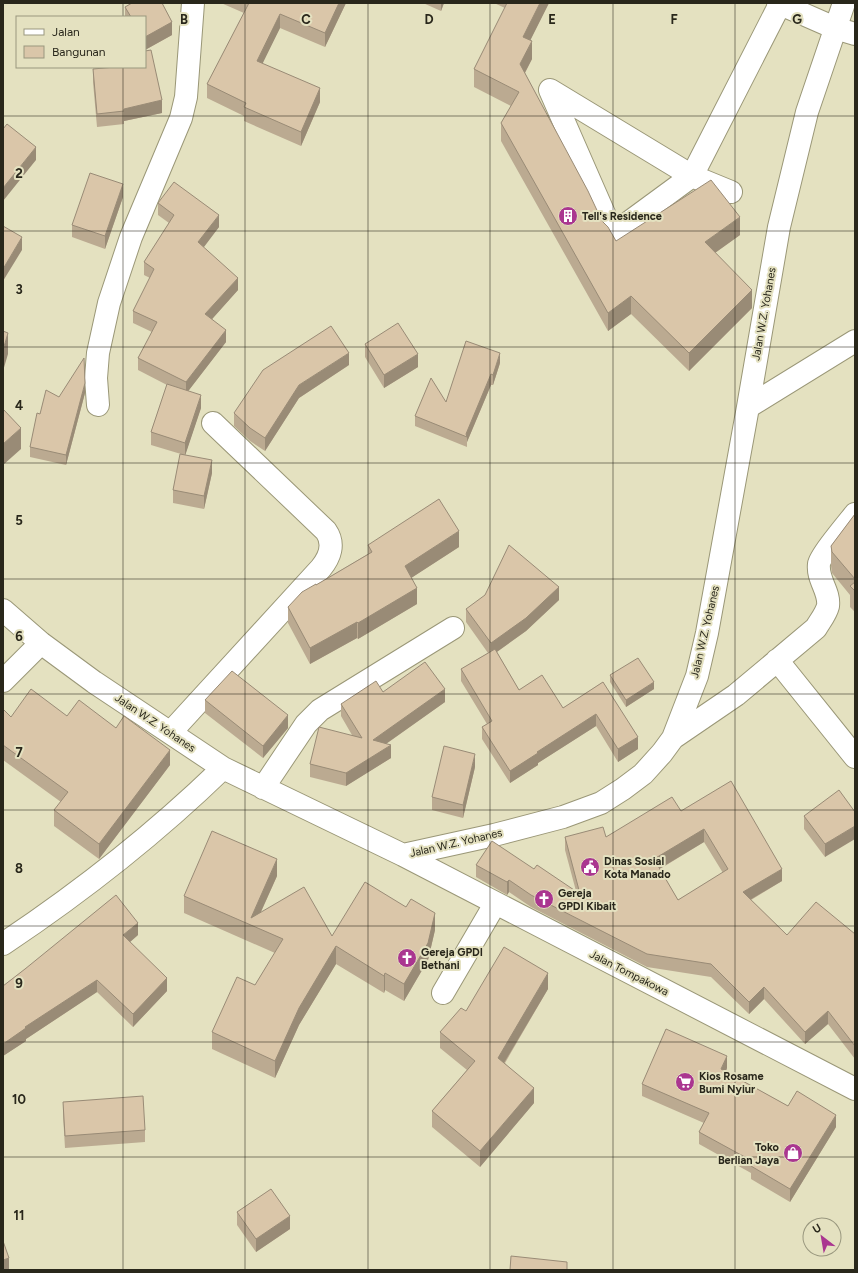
<svg xmlns="http://www.w3.org/2000/svg" width="858" height="1273" font-family="Figtree,sans-serif">
  <style>
    .lines { fill: none; stroke-linecap: round; stroke-linejoin: round }
    .minor-casing { stroke: #9a9777; stroke-width: 24 }
    .minor { stroke: #fff; stroke-width: 22 }
    .wall { fill: #bbaa91; fill-rule: evenodd }
    .shaded-wall { fill: #998b76 }
    .building { fill: #dac6a9; stroke: #998b76; fill-rule: evenodd }
    .grid { fill: none; stroke: #29271b; stroke-width: 1; stroke-opacity: 0.55 }
    .labels { text-anchor: middle; dominant-baseline: central; stroke-width: 4; stroke-linejoin: round; paint-order: stroke }
    .poi-label { font-size: 11px; font-weight: bold; fill: #29271b; stroke: #e4e1c0; text-anchor: start }
    .street-label { font-size: 11px; fill: #29271b; stroke: #e4e1c0 }
    .grid-label { font-size: 13px; text-anchor: middle; font-weight: bold; fill: #29271b; stroke: #e4e1c0; stroke-width: 4; stroke-linejoin: round; paint-order: stroke }
  </style>
  <rect width="100%" height="100%" fill="#e4e1c0"/>
  <g class="lines">
    <!-- minor casing -->
    <g class="minor-casing">
      <path id="minor" d="M778,3L835,28L855,34
        M731,192L692,176L550,90L613,234L692,176L780,4
        M98,405L96,378L98,353L109,303L131,237L181,118L186,97L193,3
        M748,407L855,341
        M3,610L41,643L94,682L223,768L403,855L855,1089
        M777,660L855,757
        M3,681L41,643
        M170,733L321,568C330,557 335,544 326,531L213,423
        M673,738L736,695L816,628C820,621 826,614 828,606C830,591 817,580 819,564C820,556 848,523 855,514
        M263,788L306,724L320,710L453,628
        M403,855L494,835L563,817L601,803L623,789L643,774L662,753L673,738L697,676L707,633L748,407L779,227L807,112L844,3
        M3,944C81,892 155,834 223,768
        M443,993L495,904"/>
    </g>
    <!-- minor -->
    <use href="#minor" class="minor"/>
  </g>
  <!-- wall -->
  <path class="wall" d="M132,3H162L172,22V35L145,50V17H125V7Z
    M221,3H346L325,47L280,28L262,63L320,102L301,146L244,121V116L207,98V84L244,13Z
    M423,3H444L441,11Z
    M494,3H549L530,40L532,59L525,73L602,221L616,241L740,235L715,253L752,308L689,371L631,314L608,331L501,141V123L511,106L474,87V69L505,8Z
    M113,67H145L162,113L124,121V124L97,127L93,82V69Z
    M123,197L105,249L72,237V225Z
    M158,203L219,227L203,247L238,290L212,319L226,342L188,391L201,408L185,455L212,473L204,509L173,503V490L181,454L151,445V432L167,385L138,370V358L152,332L133,323V311L150,278L144,275V262L169,223L158,215Z
    M365,344L418,367L384,388L365,357Z
    M500,363L493,385H491L467,442V447L415,426V416L446,402Z
    M349,365L299,398L265,451L250,441L234,426V413Z
    M85,393L66,465L30,457V447L40,414L59,397Z
    M855,514V612L850,607V595L832,573L831,566V546Z
    M368,545L459,547L411,578L417,604L358,639L357,638L310,664L288,623V607L316,585L368,554Z
    M559,600L526,631L497,652L519,690L563,708L603,682L638,749L618,762L596,726L538,763V765L510,783L482,739V727L487,724L461,681V669L488,653L466,622V609Z
    M610,675L654,689L626,707L610,682Z
    M383,692L445,702L386,744L391,758L346,786L310,777V764L352,735L341,716V704Z
    M205,700L288,728L263,758L205,713Z
    M3,709L11,717L67,716L116,728L170,765L99,859L54,826V810L61,802L3,760Z
    M475,767L463,818L432,810V797Z
    M681,811L782,881L751,900L787,935L855,934V1059L828,1024L805,1044L764,999L749,1014L711,977L647,967L531,907L509,892L507,895L476,877V865L534,869L576,891L565,850V837H606ZM704,842L723,873L678,900L660,869Z
    M855,812L825,857L804,829V816Z
    M277,876L261,912L332,936L435,930L428,960L404,1001L385,990L384,993L336,964L299,1025L275,1078L212,1049V1032L255,985L275,953L184,913V896Z
    M138,935L130,942L167,991L133,1027L97,992L26,1039V1041L3,1056V986L25,970V969Z
    M548,989L505,1063L534,1103L480,1167L432,1127V1111L467,1070L440,1048V1032L466,1011Z
    M727,1068L726,1072L788,1106L836,1127L790,1202L751,1179V1173L699,1144V1132L704,1123L642,1096V1084Z
    M63,1102L145,1130V1142L65,1148L63,1115Z
    M237,1212L290,1229L256,1252L237,1225Z"/>
  <!-- shaded-wall -->
  <path class="shaded-wall" d="M339,3H346L325,47V33Z
    M441,3H444L441,11Z
    M540,3H549L523,55V37Z
    M280,14V28L257,75V61Z
    M172,22V35L145,50V37Z
    M532,41V59L520,82V64Z
    M320,88V102L301,146V132Z
    M162,100V113L124,121V109Z
    M36,147V160L3,201V188Z
    M123,184V197L105,249V236Z
    M219,215V227L198,255V242Z
    M740,217V235L705,260V242Z
    M22,237V250L3,281V269Z
    M238,278V290L205,327V314Z
    M752,290V308L689,371V353Z
    M631,296V314L608,331V313Z
    M226,330V342L186,394V382Z
    M8,333V354L3,371V350Z
    M349,353V365L299,398L265,451V438L299,385Z
    M500,353V363L493,385V375Z
    M418,354V367L384,388V375Z
    M491,374V385L467,442V437L466,434Z
    M85,383V393L66,465V455Z
    M201,395V408L185,456V443Z
    M21,428V449L3,465V444Z
    M212,460V473L204,509V496Z
    M459,531V547L405,582V566Z
    M559,587V600L526,631L491,656V643Z
    M417,588V604L358,639V623Z
    M357,622V638L310,664V648Z
    M654,682V689L626,707V700Z
    M445,689V702L373,753V740Z
    M596,714V726L538,763V765L510,783V771L537,752Z
    M288,715V728L263,758V746Z
    M638,737V749L618,762V749Z
    M391,745V758L346,786V773Z
    M170,750V765L99,859V844Z
    M475,754V767L463,818V805Z
    M855,826V839L825,857V844Z
    M704,829V842L654,872V859Z
    M277,859V876L254,927L251,918Z
    M782,869V881L743,904V892Z
    M509,880V892L507,895V882Z
    M435,913V930L428,960L404,1001V984Z
    M138,923V935L123,948V935Z
    M336,946V964L299,1025L275,1078V1061L299,1008Z
    M385,973V990L384,993V976Z
    M548,973V989L498,1073V1058Z
    M167,978V991L133,1027V1014Z
    M97,980V992L26,1039V1041L3,1056V1044L25,1027Z
    M764,987V999L749,1014V1002Z
    M828,1011V1024L805,1044V1032Z
    M727,1056V1068L721,1082V1069Z
    M534,1088V1103L480,1167V1151Z
    M836,1115V1127L790,1202V1189Z
    M290,1216V1229L256,1252V1239Z
    M9,1258V1270H3V1260Z"/>
  <!-- building -->
  <path class="building" d="M132,3H162L172,22L145,37V17H131L125,7Z
    M249,3H339L325,33L280,14L257,61L320,88L301,132L244,107L246,103L207,84Z
    M507,3H540L523,37L532,41L520,64L588,191L602,221L608,227L616,241L711,180L740,217L705,242L752,290L689,353L631,296L608,313L501,123L519,92L474,69Z
    M151,50L162,100L124,109V111L97,114L93,69L115,67H145V51Z
    M7,124L36,147L3,188V129Z
    M90,173L123,184L105,236L72,225Z
    M174,182L219,215L198,242L238,278L205,314L226,330L186,382L138,358L157,322L133,311L154,269L144,262L174,215L158,203Z
    M3,226L22,237L3,269Z
    M398,323L418,354L384,375L365,344Z
    M331,326L349,353L299,385L265,438L250,428L234,413L263,370Z
    M3,331L8,333L3,350Z
    M466,341L500,353L493,375L491,374L466,434L467,437L415,416L431,378L446,402Z
    M84,358L85,383L66,455L30,447L37,413L40,414L46,390L59,397Z
    M167,384L201,395L185,443L151,432Z
    M3,409L21,428L3,444Z
    M180,454L212,460L204,496L173,490Z
    M439,499L459,531L405,566L417,588L358,623L357,622L310,648L288,607L302,592L316,584V585L372,552L368,545Z
    M855,514V579L832,552L831,546Z
    M509,545L559,587L526,618L491,643L466,609L485,595Z
    M855,582V591L850,586Z
    M495,649L519,690L542,675L563,708L603,682L638,737L618,749L596,714L537,752L538,753L510,771L482,727L492,721L461,669Z
    M638,658L654,682L626,700L610,675Z
    M425,662L445,689L373,740L391,745L346,773L310,764L319,727L362,738L341,704L376,681L383,692Z
    M232,671L288,715L263,746L205,700Z
    M31,689L67,716L79,700L116,728L124,716L170,750L99,844L54,810L68,792L3,745V709L11,717Z
    M444,746L475,754L463,805L432,797Z
    M731,781L782,869L743,892L787,935L816,902L855,934V1046L828,1011L805,1032L764,987L749,1002L711,964L647,954L531,895L509,880L507,882L476,865L492,841L534,869L537,865L580,894L565,837L603,827L606,837L672,797L681,811ZM704,829L728,869L678,900L654,859Z
    M839,790L855,812V826L825,844L804,816Z
    M212,831L277,859L251,918L304,887L332,936L365,882L406,907L411,899L435,913L428,943L404,984L385,973L384,976L336,946L299,1008L275,1061L212,1032L237,977L255,985L283,939L184,896Z
    M116,895L138,923L123,935L167,978L133,1014L97,980L25,1027L26,1028L3,1044V986L25,969Z
    M504,947L548,973L498,1058L534,1088L480,1151L432,1111L475,1061L440,1032L461,1008L466,1011Z
    M666,1029L727,1056L721,1069L788,1106L797,1091L836,1115L790,1189L751,1166L754,1162L699,1132L709,1113L642,1084Z
    M143,1096L145,1130L65,1136L63,1102Z
    M271,1189L290,1216L256,1239L237,1212Z
    M3,1241L9,1258L3,1260Z
    M511,1256L567,1262V1270H510Z"/>
  <!-- grid -->
  <path class="grid" d="M123,3V17M245,3V1270M368,3V1270M490,3V1270M613,3V1270M735,3V1270M123,67V1270M3,116H855M3,231H855M3,347H855M3,463H855M3,579H855M3,694H855M3,810H855M3,926H855M3,1042H855M3,1157H855"/>
  <!-- icons -->
  <defs>
    <g id="building-disc" transform="scale(1)"><circle r="9.5" fill="#aa3690" stroke="#e4e1c0"/><path d="M-4-6H4V6H1V3H-1V6H-4ZM-2.5-4.3h1.7v1.8h-1.7ZM.8-4.3h1.7v1.8H.8ZM-2.5-1h1.7V.8h-1.7ZM.8-1h1.7V.8H.8Z" fill="#fff"/></g>
    <g id="civic-disc" transform="scale(1)"><circle r="9.5" fill="#aa3690" stroke="#e4e1c0"/><path d="M-.6-6.5H3V-4.5H.6V-3L4-1V1h2V6H-6V1h2V-1L-.6-3ZM-1.2 2.5V6h2.4V2.5Z" fill="#fff"/></g>
    <g id="church-disc" transform="scale(1)"><circle r="9.5" fill="#aa3690" stroke="#e4e1c0"/><path d="M-1.2-6h2.4v3.5h3.3v2.4h-3.3V6h-2.4V-.1h-3.3v-2.4h3.3Z" fill="#fff"/></g>
    <g id="supermarket-disc" transform="scale(1)"><circle r="9.5" fill="#aa3690" stroke="#e4e1c0"/><path d="M-6-5.5h2.5l.6 2H6L4.5 2H-2.5L-4.4-4H-6ZM-1.5 3.2a1.3 1.3 0 1 0 .1 0ZM3 3.2a1.3 1.3 0 1 0 .1 0Z" fill="#fff"/></g>
    <g id="shop-disc" transform="scale(1)"><circle r="9.5" fill="#aa3690" stroke="#e4e1c0"/><path d="M-5-2.5h2.3a2.7 3.5 0 0 1 5.4 0H5L5.5 6h-11ZM-1.5-2.5h3a1.5 2.3 0 0 0-3 0Z" fill="#fff"/></g>
  </defs>
  <g fill-rule="evenodd">
    <use href="#building-disc" x="568" y="216"/>
    <use href="#civic-disc" x="590" y="867"/>
    <use href="#church-disc" x="544" y="899"/>
    <use href="#church-disc" x="407" y="958"/>
    <use href="#supermarket-disc" x="685" y="1082"/>
    <use href="#shop-disc" x="793" y="1153"/>
  </g>
  <g class="labels">
    <!-- poi labels -->
    <g class="poi-label">
      <text x="582" y="216">Tell's Residence</text>
      <text x="604" y="861">Dinas Sosial<tspan x="604" dy="13">Kota Manado</tspan></text>
      <text x="558" y="893">Gereja<tspan x="558" dy="13">GPDI Kibait</tspan></text>
      <text x="421" y="952">Gereja GPDI<tspan x="421" dy="13">Bethani</tspan></text>
      <text x="699" y="1076">Kios Rosame<tspan x="699" dy="13">Bumi Nyiur</tspan></text>
      <text x="779" y="1147" text-anchor="end">Toko<tspan x="779" dy="13">Berlian Jaya</tspan></text>
    </g>
    <!-- street labels -->
    <g class="street-label">
      <text transform="translate(764 314) rotate(-80)">Jalan W.Z. Yohanes</text>
      <text transform="translate(705 632) rotate(-77)">Jalan W.Z. Yohanes</text>
      <text transform="translate(155 723) rotate(34)">Jalan W.Z. Yohanes</text>
      <text transform="translate(456 843) rotate(-13)">Jalan W.Z. Yohanes</text>
      <text transform="translate(629 973) rotate(27)">Jalan Tompakowa</text>
    </g>
  </g>
  <g class="grid-label">
    <text x="184" y="24">B</text>
    <text x="306" y="24">C</text>
    <text x="429" y="24">D</text>
    <text x="552" y="24">E</text>
    <text x="674" y="24">F</text>
    <text x="797" y="24">G</text>
    <text x="19" y="178">2</text>
    <text x="19" y="294">3</text>
    <text x="19" y="410">4</text>
    <text x="19" y="525">5</text>
    <text x="19" y="641">6</text>
    <text x="19" y="757">7</text>
    <text x="19" y="873">8</text>
    <text x="19" y="988">9</text>
    <text x="19" y="1104">10</text>
    <text x="19" y="1220">11</text>
  </g>
  <!-- border -->
  <rect width="858" height="1273" fill="none" stroke="#29271b" stroke-width="8"/>
  <!-- legend -->
  <rect x="16" y="16" width="130" height="52" fill="#e4e1c0" stroke="#99977e"/>
  <rect x="24" y="29" width="20" height="6" fill="#ffffff" stroke="#99977e"/>
  <text x="52" y="36" font-size="12" fill="#29271b">Jalan</text>
  <rect x="24" y="46" width="20" height="12" fill="#dac6a9" stroke="#99977e"/>
  <text x="52" y="56" font-size="12" fill="#29271b">Bangunan</text>
  <!-- north arrow -->
  <g transform="translate(822 1237) rotate(329)"><circle r="19" fill="#e4e1c0" stroke="#99977e"/>
  <path d="M0-3L7 15L0 10L-7 15Z" fill="#aa3690"/>
  <text y="-6" font-size="11" font-weight="bold" text-anchor="middle" fill="#29271b">U</text>
  </g>
</svg>
